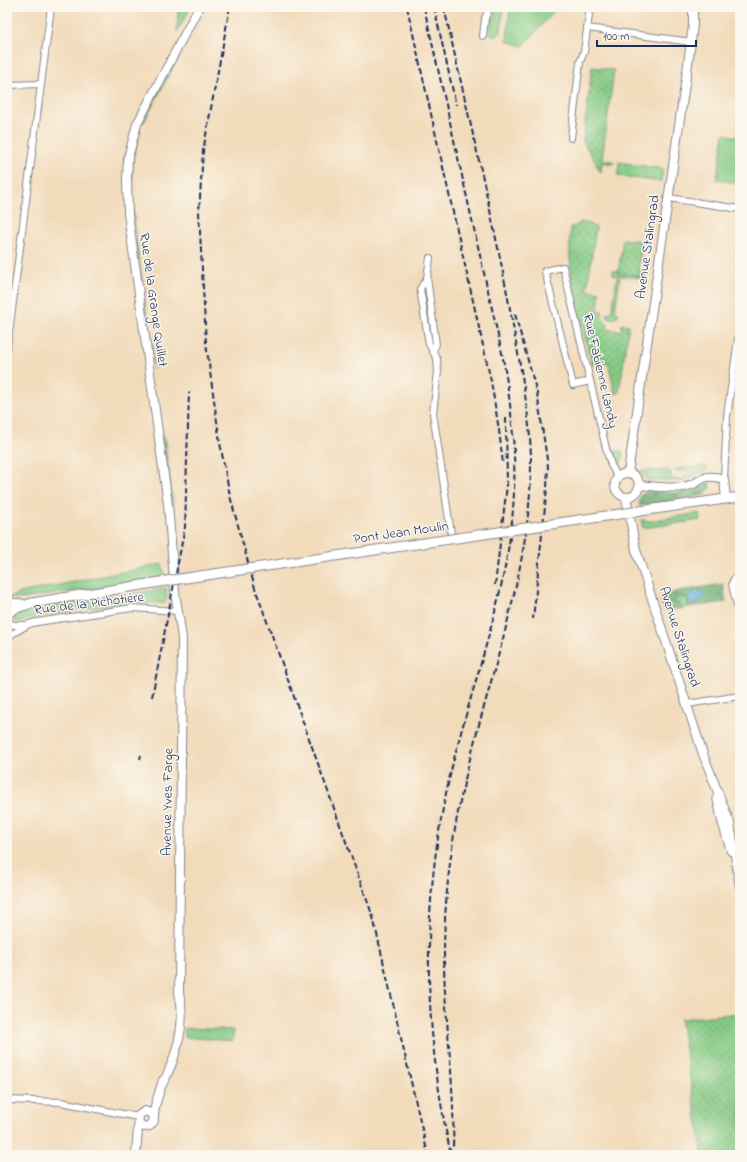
<svg xmlns="http://www.w3.org/2000/svg" width="747" height="1162" font-family="'Indie Flower',sans-serif">
  <style>
    .green { fill: #85ca84; stroke: #507c71 }
    .forest { fill: url(#forest-firs); stroke: #446e68 }
    .park { fill: url(#park-dots); stroke: #507c71 }
    .water { fill: url(#water-waves); stroke: #3f749f }
    .lines { fill: none; stroke-linecap: round; stroke-linejoin: round }
    .minor-casing { stroke: #86858c; stroke-width: 8 }
    .tertiary-casing { stroke: #86858c; stroke-width: 10 }
    .secondary-casing { stroke: #86858c; stroke-width: 11 }
    .minor { stroke: #fff; stroke-width: 6 }
    .tertiary { stroke: #fff; stroke-width: 8 }
    .secondary { stroke: #fff; stroke-width: 9 }
    .rail { stroke: #1b2f5e; stroke-width: 2; stroke-dasharray: 6 3; stroke-linecap: butt }
    .secondary-bridge-casing { stroke: #86858c; stroke-width: 11; stroke-linecap: butt }
    .secondary-bridge { stroke: #fff; stroke-width: 9 }
    .labels { text-anchor: middle; dominant-baseline: central; stroke-width: 3; stroke-linejoin: round; paint-order: stroke }
    .street-label { font-size: 14px; fill: #1b2f5e; stroke: #fbf7ec }
  </style>
  <defs>
    <pattern id="forest-firs" width="22" height="20" patternUnits="userSpaceOnUse"><rect width="22" height="20" fill="#6cae72"/><path d="M5 1l3.5 6h-7zM16 11l3.5 6h-7z" fill="#588e61"/></pattern>
    <pattern id="park-dots" width="8" height="8" patternUnits="userSpaceOnUse"><rect width="8" height="8" fill="#85ca84"/><path d="M2 2h.1M6 6h.1" fill="none" stroke="#6ca46f" stroke-width="1.8" stroke-linecap="round"/></pattern>
    <pattern id="water-waves" width="16" height="10" patternUnits="userSpaceOnUse"><rect width="16" height="10" fill="#63bae0"/><path d="M0 5q4-4 8 0t8 0" fill="none" stroke="#5198b9"/></pattern>
  </defs>
  <rect width="100%" height="100%" fill="#fbf7ec"/>
  <filter id="ink" filterUnits="userSpaceOnUse"><feTurbulence type="fractalNoise" baseFrequency=".025" numOctaves="2"/><feDisplacementMap in="SourceGraphic" scale="8" xChannelSelector="R" yChannelSelector="G"/><feConvolveMatrix kernelMatrix="1 2 1 2 8 2 1 2 1" color-interpolation-filters="sRGB"/></filter>
  <filter id="wash" filterUnits="userSpaceOnUse"><feTurbulence type="fractalNoise" baseFrequency=".012" numOctaves="4" result="noise"/><feDisplacementMap in="SourceGraphic" scale="16" xChannelSelector="R" yChannelSelector="G"/><feGaussianBlur stdDeviation="0.9" result="paint"/><feColorMatrix in="noise" values="0 0 0 0 0 0 0 0 0 0 0 0 0 0 0 0 0 1.4 0 .05"/><feComposite in="paint" operator="in"/></filter>
  <g filter="url(#wash)">
    <rect width="100%" height="100%" fill="#f2dbbb"/>
    <!-- green -->
    <path class="green" d="M178,7H191L177,32Z
      M497,7L503,8L501,32L497,36L490,34L491,18H495L496,14L494,12Z
      M510,7H558L523,46L507,41Z
      M182,50L144,122L142,123L179,52Z
      M139,129H140L132,166V202L143,295L153,349L154,369L132,217V157Z
      M724,134L740,138V184L717,179Z
      M619,162L663,169L661,182L618,176Z
      M613,270L618,271V273L647,277L646,279L613,275Z
      M617,277L620,278L615,312L619,313L617,317L613,319L608,317L607,313L612,312Z
      M162,436H164L173,504L174,526L172,529Z
      M612,450L623,452L620,470L617,467Z
      M706,466L707,470L681,481L647,480L640,471L668,470L671,472L672,480L685,479V476L689,475V471H676L675,469Z
      M699,513L700,520L643,528L641,520L650,521Z
      M162,564L165,578L21,599L7,598L24,592Z
      M166,588L167,598L165,603C120,602 78,609 34,618L26,619L24,622H14V615L35,609Z
      M677,597L688,598V607L682,608L680,605L674,602Z
      M185,1028L233,1030V1041L184,1037Z"/>
    <!-- forest -->
    <path class="forest" d="M706,483H710L711,488L704,495L639,506L640,496L648,491L677,493L687,491Z
      M723,584L726,602L688,607V602L698,603L705,594L696,591L688,598L680,597L674,599V602L680,605L682,608L665,611L660,597L678,591Z"/>
    <!-- park -->
    <path class="park" d="M592,67L614,70L602,159L615,162L613,164L602,162L601,173L583,141Z
      M580,222L590,224V226L596,227L587,290L600,292L598,310L602,311V317L608,323L607,329L621,331L622,324L629,325L619,393L615,394L608,362L592,365C581,319 565,273 571,227L580,224Z
      M623,239L641,241L640,251L641,252L638,269L648,270L647,277L618,273Z
      M740,1013V1155H703L680,1019Z"/>
    <!-- water -->
    <path class="water" d="M696,591L704,593L706,596L695,604L687,601L690,595Z"/>
  </g>
  <g filter="url(#ink)">
    <g class="lines">
      <!-- minor casing -->
      <g class="minor-casing">
        <path id="minor" d="M587,28L691,42
          M483,36L485,18L490,7
          M7,85L41,84
          M571,138L580,62L584,52L590,7
          M669,198L740,209
          M430,258L427,278L420,289L429,344L437,359L438,372L433,413L452,540
          M427,278L436,344L433,351
          M7,348L51,7
          M590,381L573,385L545,271L563,267L606,448L611,465L618,478
          M724,479L727,416L740,326
          M740,575L734,579L732,584L740,620
          M7,622L14,625H25
          M7,637L29,624L37,622L132,608L178,611
          M687,704L740,696
          M7,1100L61,1102L138,1117"/>
      </g>
      <!-- tertiary casing -->
      <g class="tertiary-casing">
        <path id="tertiary" d="M628,473L689,57L693,25V7
          M615 485a12 12 0 1 1 24 0a12 12 0 1 1-24 0Z
          M639,485C653,486 669,489 683,487C703,484 698,472 724,479L726,499
          M626,497L636,550L703,754L730,823L740,887
          M717,798L722,821L731,851
          M162,1085C176,1059 187,1022 179,993L182,638L175,592L168,504L128,214L127,180L128,158L137,124L199,7
          M154,1117L155,1106L163,1080
          M136,1155L139,1115L145,1111L153,1114L154,1121L150,1126L144,1127L139,1123"/>
      </g>
      <!-- secondary casing -->
      <g class="secondary-casing">
        <path id="secondary" d="M640,511L740,497
          M7,603L22,604
          M7,614L14,609L32,603L166,581"/>
      </g>
      <!-- minor -->
      <use href="#minor" class="minor"/>
      <!-- tertiary -->
      <use href="#tertiary" class="tertiary"/>
      <!-- secondary -->
      <use href="#secondary" class="secondary"/>
      <!-- rail -->
      <path class="rail" d="M230,7L203,151L199,213L206,343L220,443L230,496L255,588L373,917L428,1155
        M407,7L491,381L499,430L503,464
        M424,7L502,353C514,417 519,480 509,544C495,636 458,723 442,814C421,928 426,1042 451,1155
        M434,7L456,105
        M444,7C467,111 493,215 512,320C520,366 530,412 531,459C532,589 474,708 454,835C446,886 442,939 445,991C448,1044 455,1096 453,1148
        M515,314L537,393L548,466L547,488L533,619
        M495,585L507,485L506,418
        M152,697L185,527L189,392
        M140,759L141,755"/>
      <!-- secondary-bridge casing -->
      <g class="secondary-bridge-casing">
        <path id="secondary-bridge" d="M166,581L640,511"/>
      </g>
      <!-- secondary-bridge -->
      <use href="#secondary-bridge" class="secondary-bridge"/>
    </g>
  </g>
  <g class="labels">
    <!-- street labels -->
    <g class="street-label">
      <text transform="translate(648 247) rotate(-82)">Avenue Stalingrad</text>
      <text transform="translate(153 300) rotate(82)">Rue de la Grange Quillet</text>
      <text transform="translate(600 371) rotate(77)">Rue Fabienne Landy</text>
      <text transform="translate(401 533) rotate(-8)">Pont Jean Moulin</text>
      <text transform="translate(89 604) rotate(-7)">Rue de la Pichotière</text>
      <text transform="translate(679 637) rotate(72)">Avenue Stalingrad</text>
      <text transform="translate(168 802) rotate(-89)">Avenue Yves Farge</text>
    </g>
  </g>
  <!-- margin -->
  <rect width="747" height="1162" fill="none" stroke="#fbf7ec" stroke-width="24"/>
  <!-- scale -->
  <path d="M597 40v6h99v-6" fill="none" stroke="#1b2f5e" stroke-width="2"/>
  <text x="603" y="40" font-size="12" fill="#1b2f5e" stroke="#fbf7ec" stroke-width="3" paint-order="stroke">100 m</text>
</svg>
